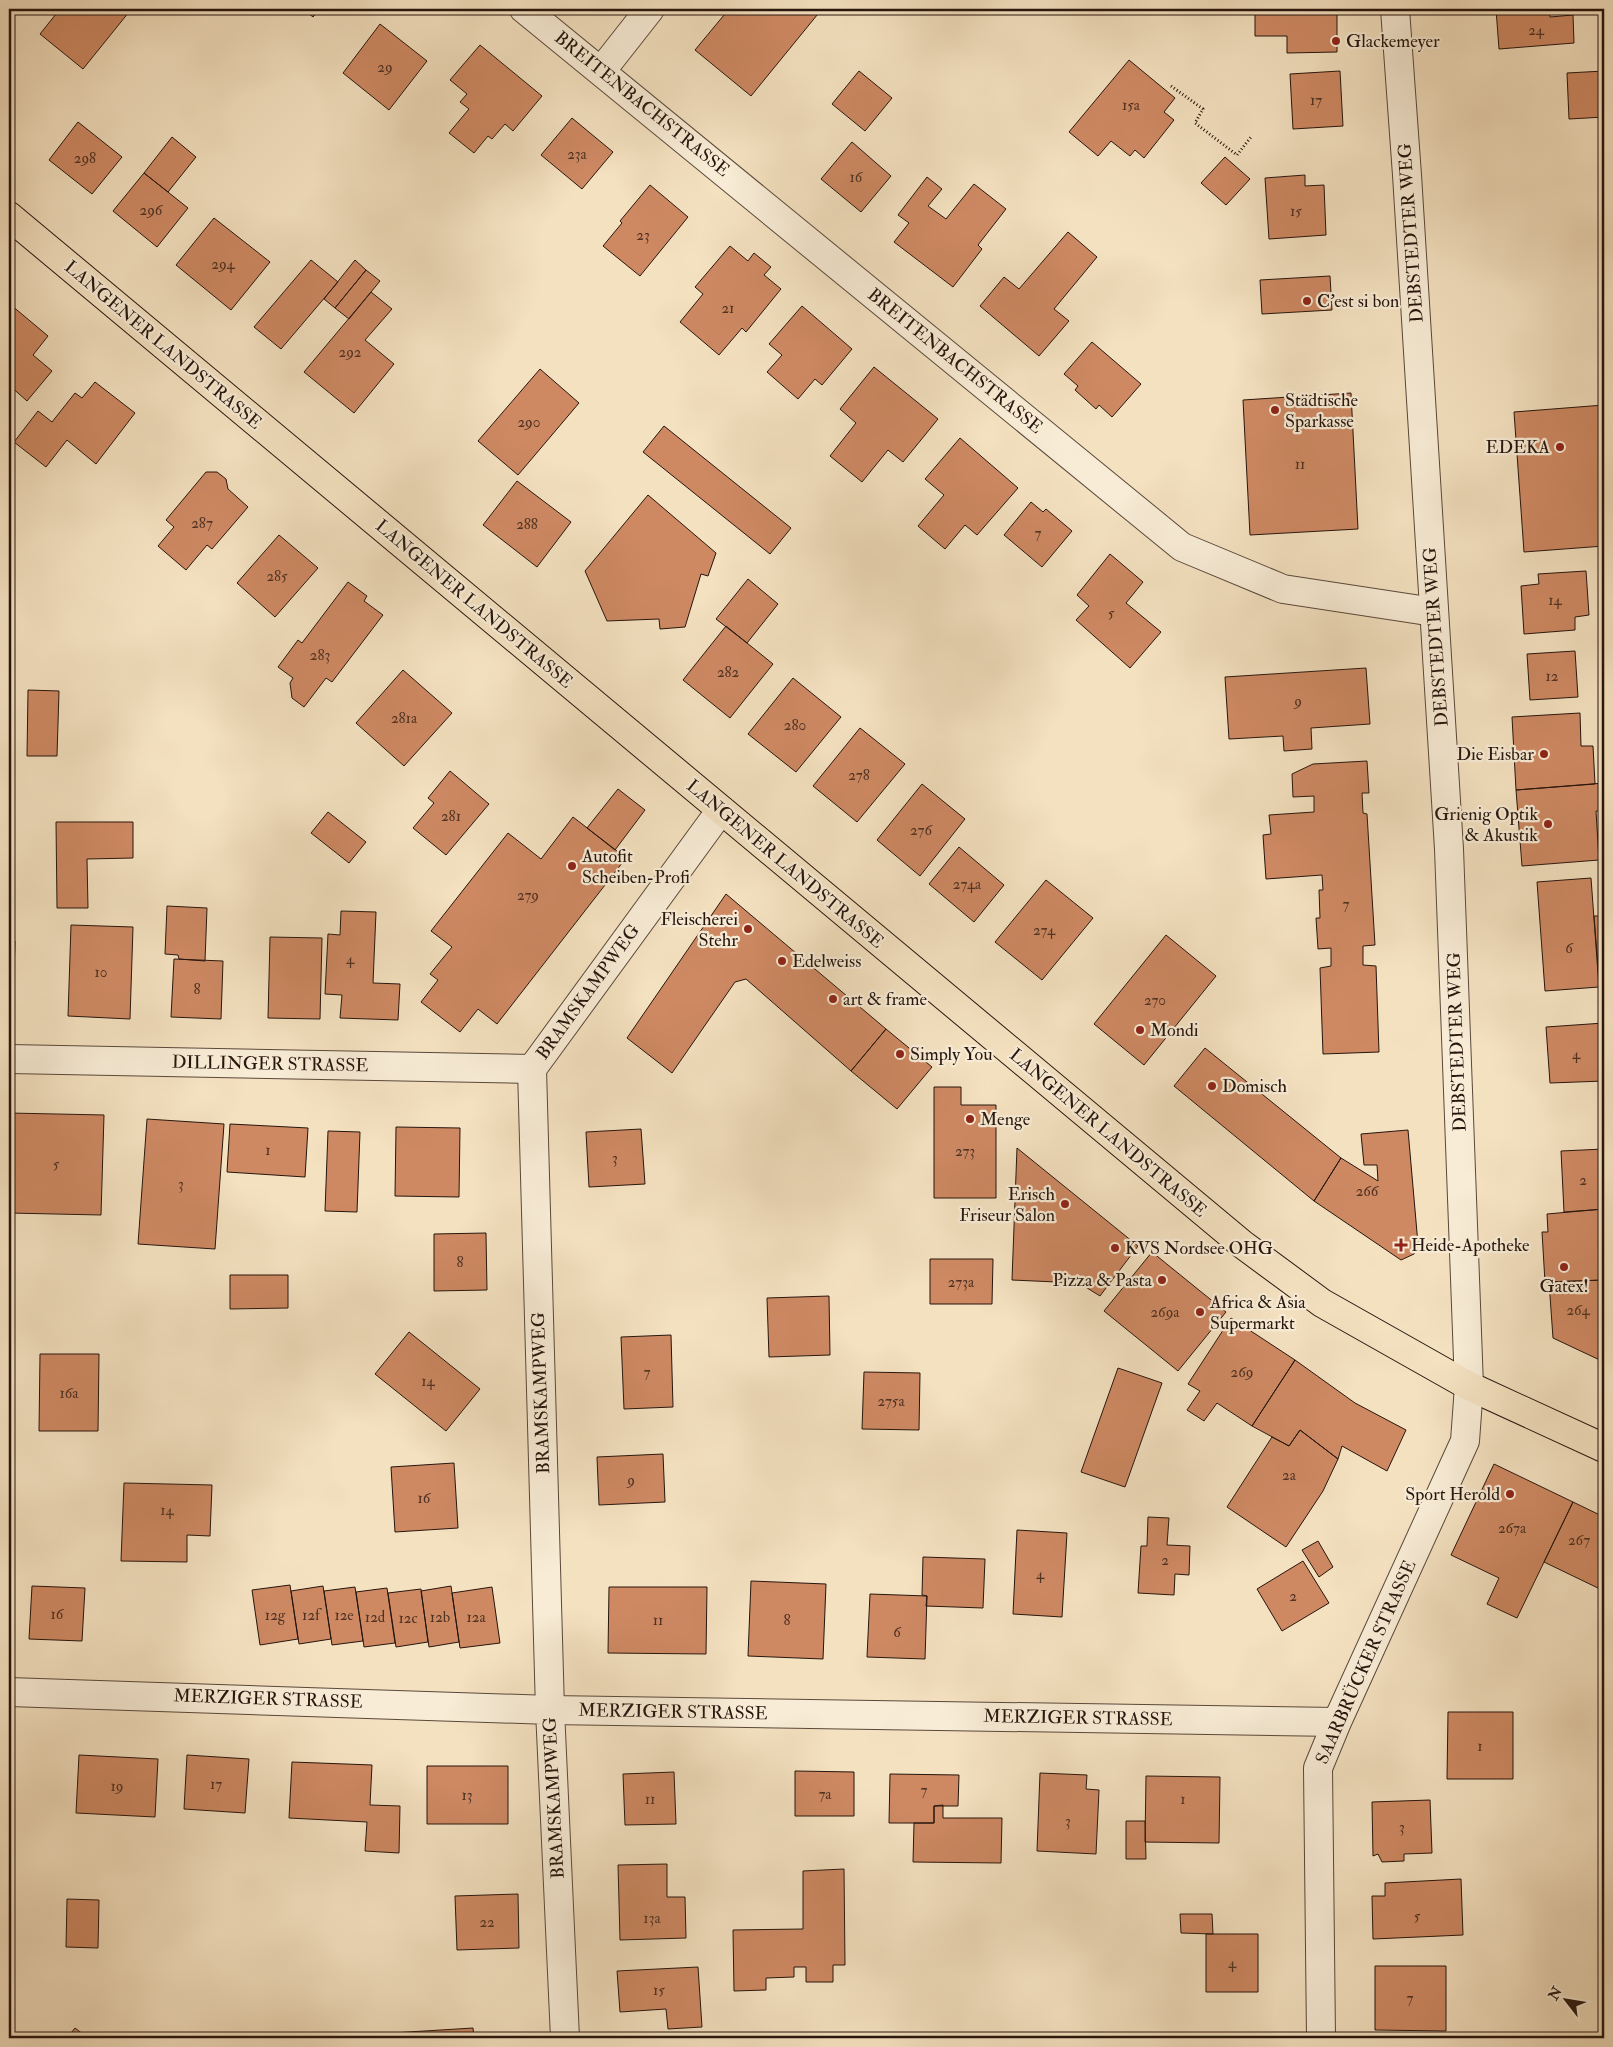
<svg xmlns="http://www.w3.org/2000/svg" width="1613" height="2047" font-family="'IM FELL Double Pica',serif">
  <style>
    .building { fill: #ce8963; stroke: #26150d }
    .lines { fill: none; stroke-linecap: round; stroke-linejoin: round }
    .minor-casing { stroke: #5a483a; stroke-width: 30 }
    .major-casing { stroke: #26150d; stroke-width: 30 }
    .path { stroke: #26150d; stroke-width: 3; stroke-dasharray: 1 2.5; stroke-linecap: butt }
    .minor { stroke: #f8ecd6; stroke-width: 28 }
    .major { stroke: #f4e1c0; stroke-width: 28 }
    .poi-dot { fill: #8f2418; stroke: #f8ecd6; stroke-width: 2 }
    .labels { text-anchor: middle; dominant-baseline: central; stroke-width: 4.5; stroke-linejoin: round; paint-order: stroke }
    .number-label { font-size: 15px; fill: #503222 }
    .poi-label { font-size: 18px; fill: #26150d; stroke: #f8ecd6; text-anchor: start }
    .street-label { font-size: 18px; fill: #26150d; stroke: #f8ecd6 }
  </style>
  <rect width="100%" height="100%" fill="#f4e1c0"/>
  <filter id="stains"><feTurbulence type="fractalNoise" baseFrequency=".004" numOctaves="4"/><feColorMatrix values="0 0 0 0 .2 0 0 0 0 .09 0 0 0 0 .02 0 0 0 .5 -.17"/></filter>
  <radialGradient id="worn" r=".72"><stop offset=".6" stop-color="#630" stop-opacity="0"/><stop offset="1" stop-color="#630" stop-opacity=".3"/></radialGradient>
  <!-- building -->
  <path class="building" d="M60,9H125L129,12L83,69L40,34Z
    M303,9H320L313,17Z
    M729,9H822L751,96L695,50Z
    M1255,9H1337V52L1287,53V36H1255Z
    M1496,9H1549L1550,17L1573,15L1574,43L1499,49Z
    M380,24L427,61L389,110L343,73Z
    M480,45L542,96L513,131L505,124L492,139L488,136L474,153L449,133L469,109L460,102L467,94L450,80Z
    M1129,60L1175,98L1164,112L1174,120L1144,158L1135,150L1130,156L1111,141L1098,156L1069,132Z
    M859,71L892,98L865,131L832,104Z
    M1340,71L1343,126L1293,129L1290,74Z
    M1604,71V117L1569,119L1567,73Z
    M572,118L613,152L582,189L541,155Z
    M78,122L122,157L92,194L49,160Z
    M172,137L196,157L168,192L144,173Z
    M852,142L891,176L861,212L821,179Z
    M1225,157L1250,179L1226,205L1201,183Z
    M144,173L188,208L157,247L113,211Z
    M1305,175V186L1324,185L1326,235L1269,239L1265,178Z
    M927,177L942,189L928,206L946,219L974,184L1006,209L978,245L982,249L953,287L894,242L909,223L898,215Z
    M650,185L688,217L640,276L603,246L622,223L620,221Z
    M214,218L270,262L231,310L176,265Z
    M1068,232L1097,257L1054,309L1069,321L1039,356L980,306L1004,277L1019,289Z
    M730,246L748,261L754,253L771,267L764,275L781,289L746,332L742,328L719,355L680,322L703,294L695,287Z
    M311,260L338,282L281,349L254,327Z
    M355,260L366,270L335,308L324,299Z
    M366,270L380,281L349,319L335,308Z
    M1330,276L1332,310L1262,314L1260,280Z
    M371,292L392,309L365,340L394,364L354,413L304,372Z
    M11,305L48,336L33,355L52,371L27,401L9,385V307Z
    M802,306L852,349L822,385L815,379L798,399L767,372L782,355L769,344Z
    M1092,342L1141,384L1112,417L1099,405L1096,409L1075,390L1078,386L1064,374Z
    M874,367L938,419L903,462L888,450L862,482L830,456L856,423L840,409Z
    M540,369L579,403L518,475L478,441Z
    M95,382L135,413L96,464L67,440L46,467L14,442L38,411L52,422L75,393L82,398Z
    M1351,393L1358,529L1250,535L1243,400Z
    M1604,405V546L1524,552L1514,412Z
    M664,426L791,528L770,554L643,452Z
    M960,438L1018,488L977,535L965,525L945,549L918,526L944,495L925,479Z
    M206,472H217L226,479L228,489L248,507L212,549L207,545L186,570L158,546L174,527L166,520Z
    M517,481L571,522L537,567L483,525Z
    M648,495L716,553L708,576L701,574L685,627L660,629L659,619L607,621L585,571Z
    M1031,502L1043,512L1046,509L1072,531L1042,567L1004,535Z
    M279,535L318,568L275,617L237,583Z
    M1110,554L1143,582L1126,603L1161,632L1130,668L1076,620L1089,606L1077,595Z
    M1586,571L1589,615L1575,617V630L1524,634L1521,586L1539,584L1538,574Z
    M748,579L778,604L747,643L716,619Z
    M348,582L367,596L364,601L383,615L332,682L326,678L304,707L292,698L290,683L293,678L278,667L298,640L302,643Z
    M726,626L773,664L730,718L683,680Z
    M1575,651L1578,697L1530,700L1527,654Z
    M1366,668L1370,724L1311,728L1312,749L1284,751L1283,736L1229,739L1225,677Z
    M403,670L452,713L404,766L356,723Z
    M793,678L841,717L796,772L748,734Z
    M28,690L59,691L57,756H27Z
    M1580,713L1581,746H1593L1595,784L1516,790L1512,717Z
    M860,728L905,764L857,822L813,786Z
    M1367,761L1369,793H1362L1363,813L1367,814L1375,945L1363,946V965L1376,966L1379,1052L1323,1054L1320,968L1331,966V948L1318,949L1316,918H1320L1319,890H1323L1322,875L1266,879L1263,835L1271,834L1269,815L1314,812V796L1293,797L1292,774L1313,764Z
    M450,771L489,804L446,855L413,828L434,803L428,798Z
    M1604,783V811H1596L1599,860L1522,866L1516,790Z
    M922,784L965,819L920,876L877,840Z
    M618,789L645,810L615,850L587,828Z
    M328,812L366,842L349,863L311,833Z
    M573,817L626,858L497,1024L478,1009L460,1032L421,1002L438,980L430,974L452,947L431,931L508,833L541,859Z
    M56,822H133V858L87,859L88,908H57Z
    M959,847L1004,885L974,922L929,884Z
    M1591,878L1599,987L1545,991L1537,882Z
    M1046,880L1093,918L1042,980L995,942Z
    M726,894L886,1029L851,1071L746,979L735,982L672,1073L627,1038Z
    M167,906L207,908L205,961L179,959L178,955L165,954Z
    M341,911L376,912L373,983L400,984L398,1020L340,1018L342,995L325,994L328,934L340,935Z
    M1594,916H1604V979H1599Z
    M71,925L133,927L130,1019L68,1016Z
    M1166,935L1216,976L1144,1065L1094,1024Z
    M270,937L322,938L320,1019L268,1018Z
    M9,941H15L13,1012H9Z
    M174,959L223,961L221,1019L171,1017Z
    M1604,1023V1081L1550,1083L1546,1027Z
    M886,1029L932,1067L897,1109L851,1071Z
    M1205,1048L1341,1158L1314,1201L1174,1086Z
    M934,1087H961V1105H996V1198H934Z
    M9,1113L104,1115L101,1215L9,1213Z
    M147,1119L224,1124L215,1249L138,1244Z
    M230,1124L308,1128L305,1177L227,1172Z
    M396,1127L460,1128L459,1197L395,1196Z
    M641,1129L645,1184L589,1187L586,1132Z
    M1408,1130L1418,1244L1414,1254L1401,1260L1314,1201L1341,1158L1378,1181L1377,1165H1364L1361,1134Z
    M328,1131L360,1132L357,1212L325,1211Z
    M1017,1148L1138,1246L1100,1296L1079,1283L1012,1280Z
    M1604,1149V1209L1564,1212L1561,1151Z
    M1604,1209V1280L1545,1282L1542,1232H1548L1547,1214Z
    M486,1233L487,1290L434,1291V1234Z
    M1152,1252L1226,1312L1178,1371L1104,1311Z
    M930,1259H993L992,1304H930Z
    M230,1275H288V1308L230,1309Z
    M1604,1280V1362L1553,1338L1549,1282Z
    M829,1296L830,1355L769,1357L767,1298Z
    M1231,1318L1295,1360L1252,1426L1217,1403L1204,1421L1187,1410L1200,1391L1188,1384Z
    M409,1332L480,1389L446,1431L375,1374Z
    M671,1335L673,1407L624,1409L621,1337Z
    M40,1354H99L98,1431H39Z
    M1295,1360L1355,1403L1406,1430L1387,1471L1342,1446L1338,1459L1300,1430L1289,1446L1252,1426Z
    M1118,1368L1162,1383L1125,1487L1081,1472Z
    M864,1372L920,1373L919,1430L862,1429Z
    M1300,1430L1338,1459L1323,1491L1286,1547L1227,1507L1272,1437L1289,1446Z
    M663,1454L665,1502L599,1505L597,1457Z
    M454,1463L458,1528L395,1532L391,1467Z
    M1494,1464L1573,1502L1517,1618L1487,1604L1499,1578L1451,1555Z
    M124,1483L212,1485L210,1536L187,1535V1562L121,1561Z
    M1573,1502L1604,1517V1581L1600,1589L1544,1562Z
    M1148,1517L1169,1518L1167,1545L1190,1546L1189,1575L1175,1574L1174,1595L1138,1593L1141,1546H1147Z
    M1017,1530L1067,1533L1062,1617L1013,1614Z
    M1318,1541L1333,1567L1319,1577L1302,1550Z
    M923,1557L985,1559L983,1608L926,1606L927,1596L922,1595Z
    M1303,1561L1329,1603L1282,1631L1257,1589Z
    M751,1581L826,1584L823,1659L748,1656Z
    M290,1585L298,1639L260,1645L252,1590Z
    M32,1586L85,1588L82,1641L29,1639Z
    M323,1586L331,1639L299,1644L291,1591Z
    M451,1586L459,1642L429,1647L421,1591Z
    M355,1587L363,1641L332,1645L324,1591Z
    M492,1587L500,1643L460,1648L452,1593Z
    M609,1587H707L706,1654L608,1653Z
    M387,1588L395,1643L364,1647L356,1592Z
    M421,1589L428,1642L396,1647L388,1593Z
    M870,1594L927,1596L925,1659L867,1657Z
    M1448,1712H1513V1779H1447Z
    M79,1755L158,1759L155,1817L76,1813Z
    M187,1755L249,1759L245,1813L184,1809Z
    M292,1762L372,1765L370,1805L400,1806L399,1853L365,1851L367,1822L289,1818Z
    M427,1766H508V1824H427Z
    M795,1771L854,1772V1816H795Z
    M674,1772L676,1824L625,1825L623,1774Z
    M1040,1773L1087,1775L1086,1789L1099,1790L1096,1854L1037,1851Z
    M890,1774L959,1775L958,1806H934V1823H889Z
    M1146,1776L1220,1777L1219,1843L1145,1842Z
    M1430,1800L1432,1853L1404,1854V1861L1382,1862L1378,1854L1373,1856L1372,1802Z
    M943,1805V1818H1002L1001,1863L913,1862L914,1823H934V1806Z
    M1126,1821H1145L1146,1859H1126Z
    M667,1864V1897H685L686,1938L620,1940L618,1865Z
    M844,1869L845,1965H833V1982H806V1967H794V1977L766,1978V1990L734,1991L733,1930L803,1929V1871Z
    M1461,1879L1463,1935L1373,1939L1372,1896H1385V1883Z
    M518,1894L519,1948L457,1950L455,1896Z
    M67,1899L99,1900L98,1948L66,1947Z
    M1180,1914H1212L1213,1934L1181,1933Z
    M1206,1934H1258V1992H1206Z
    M1375,1966H1446V2031L1375,2030Z
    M698,1967L702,2027L668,2029L666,2009L620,2012L617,1971Z
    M75,2028L88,2038H67Z
    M473,2028L474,2038H393L392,2033Z"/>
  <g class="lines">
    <!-- minor casing -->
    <g class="minor-casing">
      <path id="minor" d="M524,9L1182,547L1283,589L1434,612
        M602,70L650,9
        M9,1059L532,1069
        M9,1692L550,1710L1337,1722
        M565,2038L550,1710L532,1069L721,810
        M1321,2038L1318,1768L1337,1722L1465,1441L1469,1386L1449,849L1407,175L1395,9"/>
    </g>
    <!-- major casing -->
    <g class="major-casing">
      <path id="major" d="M9,216L1242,1244L1322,1303L1469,1386L1604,1448"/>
    </g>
    <!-- path -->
    <path class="path" d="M1171,86L1203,109L1195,123L1237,155L1251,137"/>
    <!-- minor -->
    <use href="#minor" class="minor"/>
    <!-- major -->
    <use href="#major" class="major"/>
  </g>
  <!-- markers -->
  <g class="poi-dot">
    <circle cx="1336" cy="41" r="5"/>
    <circle cx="1307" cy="301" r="5"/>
    <circle cx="1275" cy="410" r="5"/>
    <circle cx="1560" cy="447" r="5"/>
    <circle cx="1544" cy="754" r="5"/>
    <circle cx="1548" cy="824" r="5"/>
    <circle cx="572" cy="866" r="5"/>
    <circle cx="748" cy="929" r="5"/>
    <circle cx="782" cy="961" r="5"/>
    <circle cx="833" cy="999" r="5"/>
    <circle cx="1140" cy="1030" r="5"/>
    <circle cx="900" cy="1054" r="5"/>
    <circle cx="1212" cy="1086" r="5"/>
    <circle cx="970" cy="1119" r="5"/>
    <circle cx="1065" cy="1204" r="5"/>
    <path d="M1398.5 1237.5h5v5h5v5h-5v5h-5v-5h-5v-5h5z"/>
    <circle cx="1115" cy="1248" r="5"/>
    <circle cx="1564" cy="1267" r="5"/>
    <circle cx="1162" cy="1280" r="5"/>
    <circle cx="1200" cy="1312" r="5"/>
    <circle cx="1510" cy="1494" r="5"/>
  </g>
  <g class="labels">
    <!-- number labels -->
    <g class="number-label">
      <text x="1536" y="30">24</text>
      <text x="385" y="67">29</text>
      <text x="1316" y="100">17</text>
      <text x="1131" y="105">15a</text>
      <text x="577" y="154">23a</text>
      <text x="85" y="158">298</text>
      <text x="856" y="177">16</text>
      <text x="151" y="210">296</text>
      <text x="1296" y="211">15</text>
      <text x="643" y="235">23</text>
      <text x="223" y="264">294</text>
      <text x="728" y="308">21</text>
      <text x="350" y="352">292</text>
      <text x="529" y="422">290</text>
      <text x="1300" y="464">11</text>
      <text x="202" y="523">287</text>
      <text x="527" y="524">288</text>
      <text x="1038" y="533">7</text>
      <text x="277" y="576">285</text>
      <text x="1555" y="600">14</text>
      <text x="1111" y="613">5</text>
      <text x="320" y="655">283</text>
      <text x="728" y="672">282</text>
      <text x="1552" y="676">12</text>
      <text x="1298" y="701">9</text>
      <text x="404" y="718">281a</text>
      <text x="795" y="725">280</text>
      <text x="859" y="775">278</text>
      <text x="451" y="816">281</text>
      <text x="921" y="830">276</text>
      <text x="967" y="884">274a</text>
      <text x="528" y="895">279</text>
      <text x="1346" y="904">7</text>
      <text x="1044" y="930">274</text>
      <text x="1569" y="948">6</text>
      <text x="350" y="959">4</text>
      <text x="101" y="972">10</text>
      <text x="197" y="989">8</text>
      <text x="1155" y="1000">270</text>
      <text x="1576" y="1054">4</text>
      <text x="268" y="1150">1</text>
      <text x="965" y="1151">273</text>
      <text x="615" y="1158">3</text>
      <text x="56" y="1164">5</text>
      <text x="1583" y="1180">2</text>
      <text x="181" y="1184">3</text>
      <text x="1367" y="1191">266</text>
      <text x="460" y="1262">8</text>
      <text x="961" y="1282">273a</text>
      <text x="1578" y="1310">264</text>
      <text x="1165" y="1312">269a</text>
      <text x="647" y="1372">7</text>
      <text x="1242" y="1372">269</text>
      <text x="428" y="1381">14</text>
      <text x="69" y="1393">16a</text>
      <text x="891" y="1401">275a</text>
      <text x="1289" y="1475">2a</text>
      <text x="631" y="1480">9</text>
      <text x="424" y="1498">16</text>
      <text x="167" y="1510">14</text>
      <text x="1512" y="1528">267a</text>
      <text x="1579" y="1540">267</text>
      <text x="1165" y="1560">2</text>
      <text x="1040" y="1574">4</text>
      <text x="1293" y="1596">2</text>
      <text x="57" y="1614">16</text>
      <text x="275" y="1615">12g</text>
      <text x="311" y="1615">12f</text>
      <text x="344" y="1615">12e</text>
      <text x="375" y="1617">12d</text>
      <text x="440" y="1617">12b</text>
      <text x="476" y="1617">12a</text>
      <text x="408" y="1618">12c</text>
      <text x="658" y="1620">11</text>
      <text x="787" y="1620">8</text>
      <text x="897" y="1632">6</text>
      <text x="1480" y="1746">1</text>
      <text x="216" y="1784">17</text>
      <text x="117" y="1786">19</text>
      <text x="924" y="1790">7</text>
      <text x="825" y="1794">7a</text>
      <text x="467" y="1795">13</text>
      <text x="650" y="1799">11</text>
      <text x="1183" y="1799">1</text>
      <text x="1068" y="1821">3</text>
      <text x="1402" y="1827">3</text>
      <text x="1417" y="1916">5</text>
      <text x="652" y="1918">13a</text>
      <text x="487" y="1922">22</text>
      <text x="1232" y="1963">4</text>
      <text x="659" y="1990">15</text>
      <text x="1410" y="1998">7</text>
    </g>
    <!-- poi labels -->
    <g class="poi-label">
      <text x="1346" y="41">Glackemeyer</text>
      <text x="1317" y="301">C'est si bon</text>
      <text x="1285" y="400">Städtische<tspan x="1285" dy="21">Sparkasse</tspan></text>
      <text x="1550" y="447" text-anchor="end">EDEKA</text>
      <text x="1534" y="754" text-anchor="end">Die Eisbar</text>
      <text x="1538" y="814" text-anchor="end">Grienig Optik<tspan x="1538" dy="21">&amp; Akustik</tspan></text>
      <text x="582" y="856">Autofit<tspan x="582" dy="21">Scheiben-Profi</tspan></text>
      <text x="738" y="919" text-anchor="end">Fleischerei<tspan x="738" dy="21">Stehr</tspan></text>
      <text x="792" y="961">Edelweiss</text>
      <text x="843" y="999">art &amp; frame</text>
      <text x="1150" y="1030">Mondi</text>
      <text x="910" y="1054">Simply You</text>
      <text x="1222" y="1086">Domisch</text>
      <text x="980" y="1119">Menge</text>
      <text x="1055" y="1194" text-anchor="end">Erisch<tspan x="1055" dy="21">Friseur Salon</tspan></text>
      <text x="1411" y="1245">Heide-Apotheke</text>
      <text x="1125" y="1248">KVS Nordsee OHG</text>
      <text x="1152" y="1280" text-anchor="end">Pizza &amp; Pasta</text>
      <text x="1564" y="1286" text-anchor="middle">Gatex!</text>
      <text x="1210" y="1302">Africa &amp; Asia<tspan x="1210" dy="21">Supermarkt</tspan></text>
      <text x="1500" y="1494" text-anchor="end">Sport Herold</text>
    </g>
    <!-- street labels -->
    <g class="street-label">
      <text transform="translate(642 104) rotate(39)">BREITENBACHSTRASSE</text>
      <text transform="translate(1411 233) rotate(-94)">DEBSTEDTER WEG</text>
      <text transform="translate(163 345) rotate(40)">LANGENER LANDSTRASSE</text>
      <text transform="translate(955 361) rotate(39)">BREITENBACHSTRASSE</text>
      <text transform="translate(474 604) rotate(40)">LANGENER LANDSTRASSE</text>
      <text transform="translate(1436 637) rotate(-94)">DEBSTEDTER WEG</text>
      <text transform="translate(785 864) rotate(40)">LANGENER LANDSTRASSE</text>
      <text transform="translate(588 992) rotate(-54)">BRAMSKAMPWEG</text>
      <text transform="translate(1457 1042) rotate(-92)">DEBSTEDTER WEG</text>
      <text transform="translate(270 1064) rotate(1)">DILLINGER STRASSE</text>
      <text transform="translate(1108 1133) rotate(40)">LANGENER LANDSTRASSE</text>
      <text transform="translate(541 1393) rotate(-92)">BRAMSKAMPWEG</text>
      <text transform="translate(1366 1662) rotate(-66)">SAARBRÜCKER STRASSE</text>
      <text transform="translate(268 1699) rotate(2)">MERZIGER STRASSE</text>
      <text transform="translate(673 1712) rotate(1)">MERZIGER STRASSE</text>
      <text transform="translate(1078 1718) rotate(1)">MERZIGER STRASSE</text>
      <text transform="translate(554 1798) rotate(-93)">BRAMSKAMPWEG</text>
    </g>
  </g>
  <!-- margin -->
  <rect width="1613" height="2047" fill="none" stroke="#f4e1c0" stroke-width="30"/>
  <rect x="10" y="10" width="1593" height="2027" fill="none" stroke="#26150d" stroke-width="2.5"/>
  <rect x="15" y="15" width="1583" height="2017" fill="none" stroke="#26150d"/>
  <!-- north arrow -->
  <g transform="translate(1566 2000) rotate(301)" stroke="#f8ecd6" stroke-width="4" paint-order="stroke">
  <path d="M0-4L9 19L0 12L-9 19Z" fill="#26150d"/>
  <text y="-8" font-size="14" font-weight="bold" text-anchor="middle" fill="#26150d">N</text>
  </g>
  <rect width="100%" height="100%" filter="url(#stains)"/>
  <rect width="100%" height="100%" fill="url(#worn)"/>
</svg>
